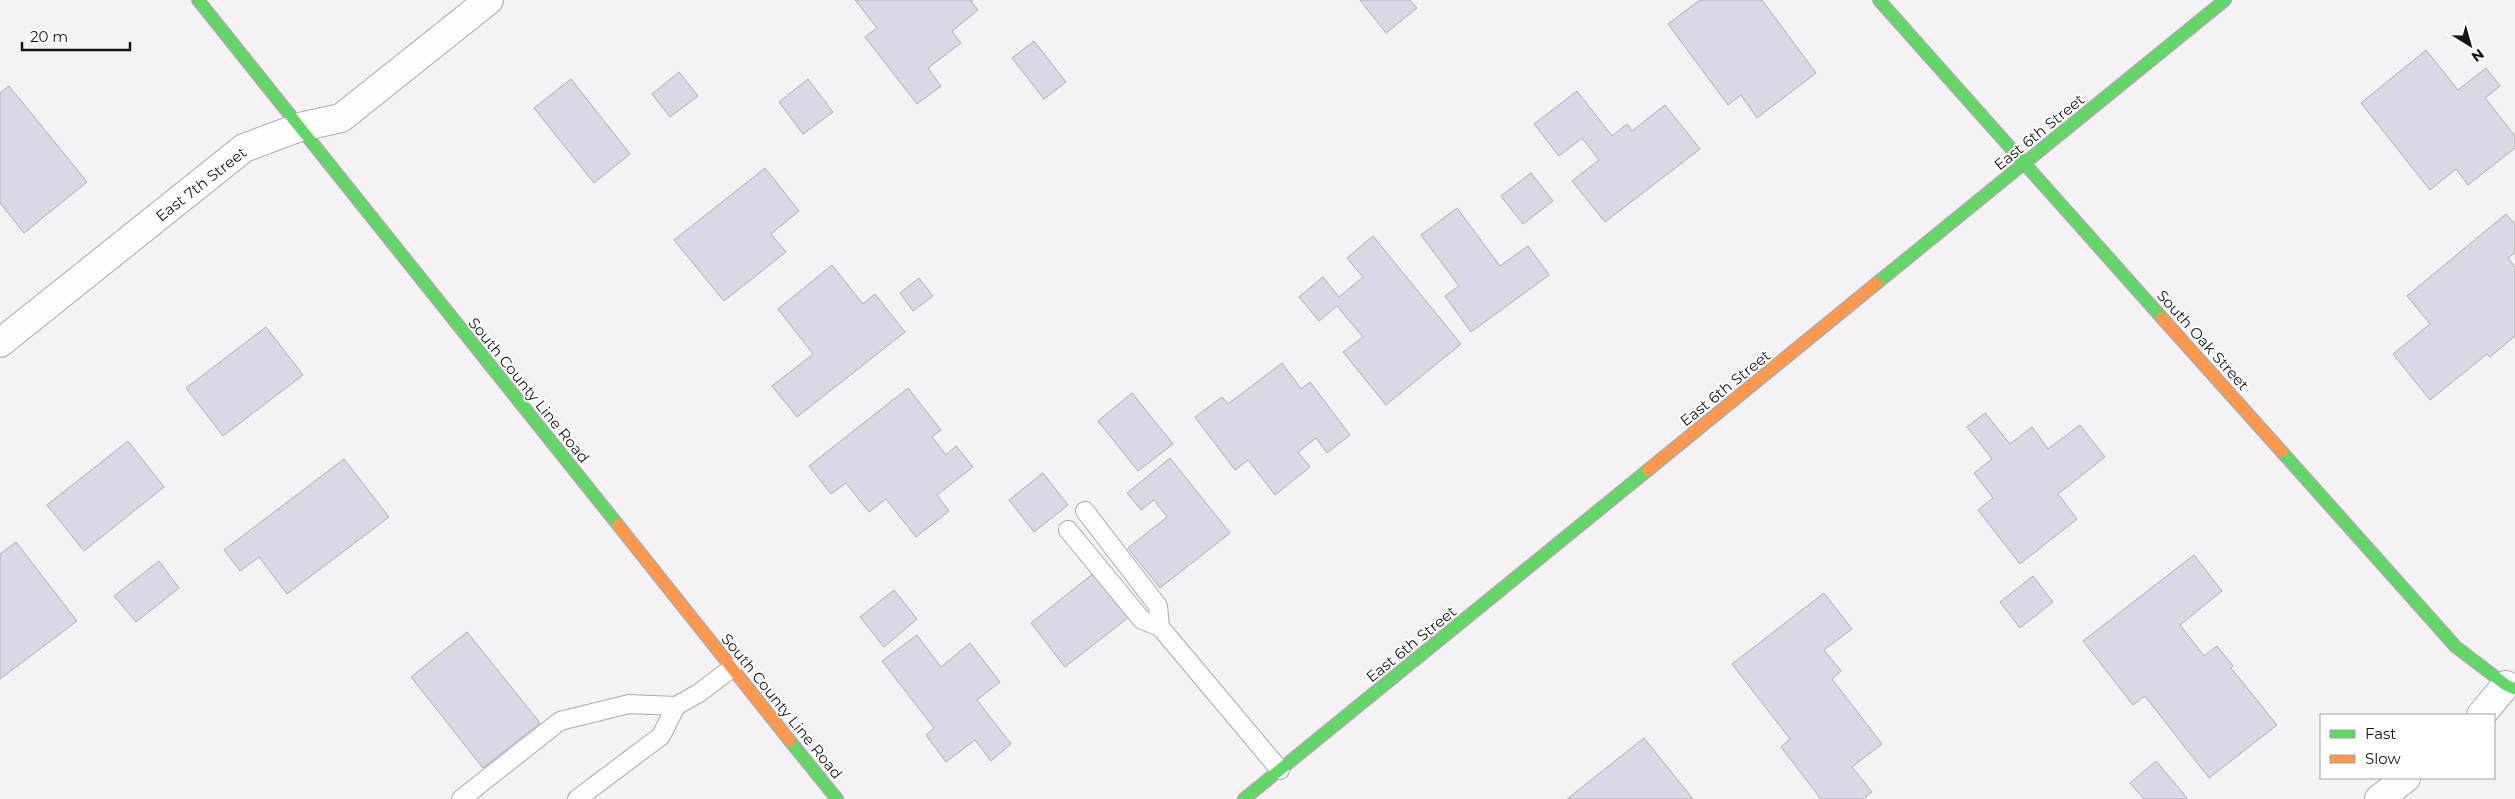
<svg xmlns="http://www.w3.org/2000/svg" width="2515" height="799" font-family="Montserrat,sans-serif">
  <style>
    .building { fill: #d8d8e7; stroke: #aeadaf }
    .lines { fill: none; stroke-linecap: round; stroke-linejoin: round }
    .lane-casing { stroke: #abaaab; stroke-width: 20 }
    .street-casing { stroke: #abaaab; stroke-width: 30 }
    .fast-casing { stroke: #abaaab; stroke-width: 14 }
    .slow-casing { stroke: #abaaab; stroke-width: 14 }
    .lane { stroke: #fdfdfd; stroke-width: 18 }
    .street { stroke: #fdfdfd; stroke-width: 28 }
    .fast { stroke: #63d668; stroke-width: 11 }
    .slow { stroke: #ff974d; stroke-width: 11 }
    .labels { text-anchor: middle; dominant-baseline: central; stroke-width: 4; stroke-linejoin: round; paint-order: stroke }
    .street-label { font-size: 15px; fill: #151415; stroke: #fff }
  </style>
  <rect width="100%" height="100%" fill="#f4f2f4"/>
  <!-- building -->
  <path class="building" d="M855,0H973L971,1L978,10L952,31L961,43L928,68L941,86L917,104L865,37L877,28Z
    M1360,0H1410L1417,8L1386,33Z
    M1700,0H1762L1816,73L1757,118L1741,95L1728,105L1668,24Z
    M1034,41L1066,82L1044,99L1012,58Z
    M2426,50L2458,90L2486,68L2500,86L2485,98L2515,136V148L2468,185L2456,169L2430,190L2361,103Z
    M679,72L698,96L670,117L652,94Z
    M571,79L630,154L594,183L534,108Z
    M808,79L833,112L803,134L779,102Z
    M9,86L87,182L24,233L0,203V93Z
    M1577,91L1612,136L1627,124L1632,131L1665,105L1700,149L1605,222L1572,181L1599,160L1582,138L1559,156L1534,124Z
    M765,168L799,211L771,234L786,252L724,301L674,240Z
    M1531,173L1553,201L1523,224L1501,196Z
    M1457,208L1500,266L1528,246L1549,275L1471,332L1445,296L1459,286L1421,235Z
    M2506,214L2515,224V253L2508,258L2515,267V336L2490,357L2487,354L2430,400L2393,354L2430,324L2407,296Z
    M1373,236L1461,344L1386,405L1343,352L1363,337L1337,306L1319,321L1299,297L1323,277L1339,297L1363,277L1347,258Z
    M832,265L863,304L875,294L905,332L797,417L772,386L813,354L778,309Z
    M919,278L933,296L913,311L900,293Z
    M266,327L303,375L223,436L186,388Z
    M1282,363L1301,389L1310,382L1350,435L1327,453L1316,438L1298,452L1310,467L1275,495L1248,460L1235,470L1195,417L1222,397L1228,404Z
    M908,388L941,430L932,437L946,455L956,446L973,467L937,495L949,511L916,537L886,499L869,512L846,483L831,494L809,466Z
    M1132,393L1173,444L1138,471L1098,421Z
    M1985,413L2010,444L2032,427L2048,449L2080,425L2105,457L2058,494L2077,519L2020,564L1978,510L1993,498L1974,473L1992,459L1967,427Z
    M128,441L164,487L84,551L47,505Z
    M1170,458L1230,533L1160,588L1128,548L1167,517L1154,500L1141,510L1127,493Z
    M344,459L389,517L287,594L259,557L240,571L224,550Z
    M1043,473L1068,505L1034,532L1009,500Z
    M16,542L77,621L0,679V554Z
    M2194,555L2222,591L2180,625L2204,656L2217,646L2233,666L2231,668L2277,725L2209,778L2145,696L2133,705L2083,641Z
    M159,561L179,588L136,622L114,596Z
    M1099,569L1134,613L1065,667L1031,623Z
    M2033,576L2053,602L2020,628L2000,602Z
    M894,590L917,619L884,647L860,617Z
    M1824,593L1852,629L1824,650L1841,671L1832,679L1882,744L1852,767L1872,792L1863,799H1821L1781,747L1790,739L1732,664Z
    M467,632L540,723L483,768L411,677Z
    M917,635L941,667L970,643L1000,682L977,700L1011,744L991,761L975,740L946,762L926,735L934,728L882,661Z
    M1644,738L1693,799H1567Z
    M2156,761L2187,798L2186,799H2144L2130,783Z"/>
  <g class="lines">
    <!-- lane casing -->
    <g class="lane-casing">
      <path id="lane" d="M1085,511L1158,606L1160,627
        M1068,530L1142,620L1160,627L1280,770
        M461,799L560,721L629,704L676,706L699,693L732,668
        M577,799L661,736L676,706"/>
    </g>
    <!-- street casing -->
    <g class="street-casing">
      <path id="street" d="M0,343L244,148L300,127L341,118L489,0
        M2481,715L2506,685
        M2379,799L2406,778"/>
    </g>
    <!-- fast casing -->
    <g class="fast-casing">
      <path id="fast" d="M198,0L618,525
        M1879,0L2162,318
        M1877,283L2225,0
        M2282,452L2456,647L2506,685L2515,689
        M790,741L837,799
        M1244,799L1648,470"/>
    </g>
    <!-- slow casing -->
    <g class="slow-casing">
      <path id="slow" d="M2162,318L2282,452
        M1648,470L1877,283
        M618,525L790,741"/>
    </g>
    <!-- lane -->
    <use href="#lane" class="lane"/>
    <!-- street -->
    <use href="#street" class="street"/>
    <!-- fast -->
    <use href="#fast" class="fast"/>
    <!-- slow -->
    <use href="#slow" class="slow"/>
  </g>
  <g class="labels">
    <!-- street labels -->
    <g class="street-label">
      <text transform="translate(2039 132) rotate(-39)">East 6th Street</text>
      <text transform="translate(201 184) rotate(-38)">East 7th Street</text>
      <text transform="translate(2203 340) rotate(48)">South Oak Street</text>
      <text transform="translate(1725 388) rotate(-39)">East 6th Street</text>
      <text transform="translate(529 390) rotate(51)">South County Line Road</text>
      <text transform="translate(1411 644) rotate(-39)">East 6th Street</text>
      <text transform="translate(782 706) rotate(51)">South County Line Road</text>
    </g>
  </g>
  <!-- legend -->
  <rect x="2320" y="714" width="175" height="65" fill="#ffffff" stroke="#a1a1a1"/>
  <rect x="2330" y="730" width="25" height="8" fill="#63d668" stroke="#a1a1a1"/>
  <text x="2365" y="739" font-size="15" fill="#151415">Fast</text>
  <rect x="2330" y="755" width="25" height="8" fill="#ff974d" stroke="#a1a1a1"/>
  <text x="2365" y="764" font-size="15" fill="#151415">Slow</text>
  <!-- north arrow -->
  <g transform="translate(2470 45) rotate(143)" stroke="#ffffff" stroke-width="4" paint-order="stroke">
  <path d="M0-4L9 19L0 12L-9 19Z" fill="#151415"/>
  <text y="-8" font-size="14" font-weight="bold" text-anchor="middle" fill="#151415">N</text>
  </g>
  <!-- scale -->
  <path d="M22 42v8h108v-8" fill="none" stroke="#151415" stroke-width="2.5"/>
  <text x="30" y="42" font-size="15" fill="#151415" stroke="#ffffff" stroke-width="4" paint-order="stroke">20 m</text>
</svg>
